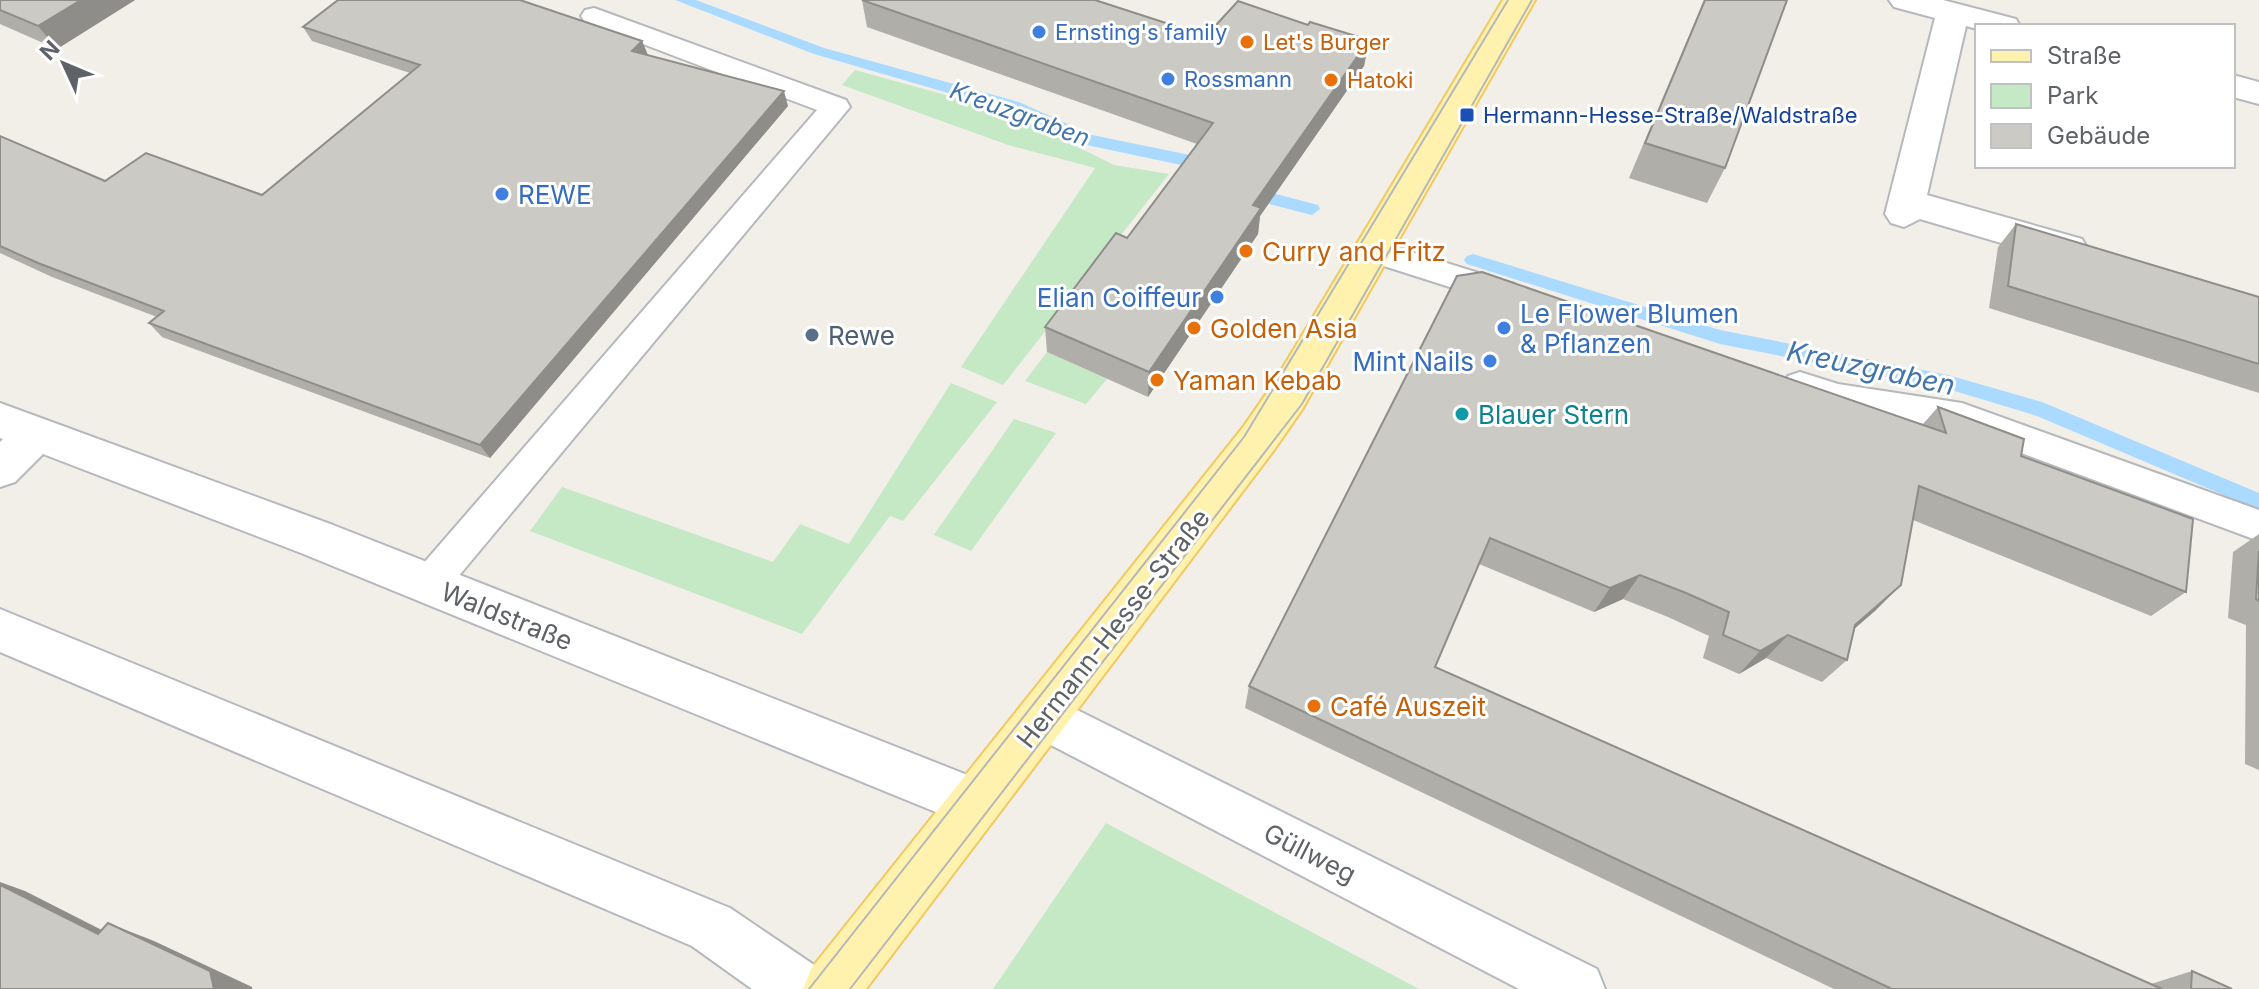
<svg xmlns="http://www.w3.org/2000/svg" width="2259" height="989" font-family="Inter,sans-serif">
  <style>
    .green { fill: #c5e8c5 }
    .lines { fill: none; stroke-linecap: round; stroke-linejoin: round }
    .stream { fill: #aadaff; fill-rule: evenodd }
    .lane-casing { stroke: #b5b8bc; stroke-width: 4 }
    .street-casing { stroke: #b5b8bc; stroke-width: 4 }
    .primary-casing { stroke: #f2c960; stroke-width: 4 }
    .lane { fill: #fff; fill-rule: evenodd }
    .street { fill: #fff; fill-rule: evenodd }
    .primary { fill: #fff2af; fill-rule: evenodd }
    .tram { stroke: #b6b7b8; stroke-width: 2 }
    .wall { fill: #afaea9 }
    .shaded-wall { fill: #8f8d8a }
    .building { fill: #cccac5; stroke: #8f8d8a; stroke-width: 2 }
    .shop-dot { fill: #3f7fe0; stroke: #fff; stroke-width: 3 }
    .food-dot { fill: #e8710a; stroke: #fff; stroke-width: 3 }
    .transit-dot { fill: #1a4fb4; stroke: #fff; stroke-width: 3 }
    .service-dot { fill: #5c6f8a; stroke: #fff; stroke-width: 3 }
    .culture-dot { fill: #0f9aa8; stroke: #fff; stroke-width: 3 }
    .labels { text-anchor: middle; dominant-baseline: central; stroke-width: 6; stroke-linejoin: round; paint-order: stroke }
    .far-shop-label { font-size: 22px; fill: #366cbe; stroke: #fff; text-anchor: start }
    .far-food-label { font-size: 22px; fill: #c56008; stroke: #fff; text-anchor: start }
    .far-transit-label { font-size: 22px; fill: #164399; stroke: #fff; text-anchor: start }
    .far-water-label { font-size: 24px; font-style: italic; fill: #4174aa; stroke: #fff }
    .shop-label { font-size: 26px; fill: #366cbe; stroke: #fff; text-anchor: start }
    .food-label { font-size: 26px; fill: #c56008; stroke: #fff; text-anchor: start }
    .service-label { font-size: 26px; fill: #4e5e75; stroke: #fff; text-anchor: start }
    .culture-label { font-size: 26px; fill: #0d838f; stroke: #fff; text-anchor: start }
    .street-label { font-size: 26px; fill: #5f6368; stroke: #fff }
    .water-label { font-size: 28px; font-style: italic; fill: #4174aa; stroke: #fff }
  </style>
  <rect width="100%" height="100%" fill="#f1efe8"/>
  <!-- green -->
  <path class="green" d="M855,70L1010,113L1114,165L1169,174L1003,385L961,367L1095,168L1008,145L842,85Z
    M1047,352L1107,379L1086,404L1025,381Z
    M951,383L997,402L903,521L890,516L802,634L530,531L562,487L773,562L800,524L849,544Z
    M1014,419L1056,433L971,551L934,535Z
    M1106,823L1419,989H993Z"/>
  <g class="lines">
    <!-- stream -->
    <path class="stream" d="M675,0H696L824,48L1019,102L1092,135L1190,155L1217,170L1209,176L1186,166L1082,144L1007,110L814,54Z
      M1249,183L1276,194L1318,205L1320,209L1312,215L1265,203L1243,193V185Z
      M1473,254L1720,330L1948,375L2042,402L2259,493V510L2037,416L1948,389L1720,344L1467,264L1464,260L1467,256Z"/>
    <!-- lane casing -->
    <g class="lane-casing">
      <path id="lane" d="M594,8L846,100L850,107L442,596L429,600L416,596L410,584L416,572L817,110L585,22L581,16L585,10Z
        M1373,240L1514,284L1519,292L1514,300L1503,304L1362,259L1357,251L1362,243Z
        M1800,372L1838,384L1962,403L2259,510V541L1959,430L1838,410L1788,394L1783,385L1788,376Z"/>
    </g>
    <!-- street casing -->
    <g class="street-casing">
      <path id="street" d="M1889,0H1943L2016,19L2020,26H1977V29L1966,26L1927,195L2082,239L2088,249L2082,259L2069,263L1920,219L1904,227L1891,223L1885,214L1935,18L1894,7Z
        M2233,75L2259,82V104L2233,97Z
        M0,403L333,525L975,778L993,785L1001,803L993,821L975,828L301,553L43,454L15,482L0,487V442L3,439L0,438Z
        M0,609L730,908L820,969L828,989H752L692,946L0,652Z
        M1043,693L1597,969L1605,989H1519L1026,732L1018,716L1026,700Z"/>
    </g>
    <!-- primary casing -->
    <g class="primary-casing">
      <path id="primary" d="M1503,0H1535L1303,408L1274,450L866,989H803L811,969L1244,426L1273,384Z"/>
    </g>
    <!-- lane -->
    <use href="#lane" class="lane"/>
    <!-- street -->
    <use href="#street" class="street"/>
    <!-- primary -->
    <use href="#primary" class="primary"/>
    <!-- tram -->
    <path class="tram" d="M809,989L1244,437L1508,0
      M850,989L1302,404L1532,0"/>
  </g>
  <!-- wall -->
  <path class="wall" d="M0,0H135L57,49L0,24Z
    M862,0L1206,36L1308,25L1369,40L1364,66L1260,216L1258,234L1148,397L1047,352L1045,327L1127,238L1197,144L867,27Z
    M1704,0L1725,168L1707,203L1629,178Z
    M303,27L642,41L647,55L788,106L490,458L162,337L149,323L157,317L52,277L0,253V136L105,181L262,195L410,73L312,41Z
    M2016,224L2259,297V393L1989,308L1998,247Z
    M1457,276L1923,424L1938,407L2021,456L2186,592L2151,616L1913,520L1876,610L1855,628L1847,660L1822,682L1766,658L1739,674L1703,658L1709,636L1668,617L1623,599L1594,612L1479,564L1435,667L2151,984L2192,971L2232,989H1834L1245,708L1249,686Z
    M2259,534V770L2245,764L2246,625L2228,618L2233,552Z"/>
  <!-- shaded-wall -->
  <path class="shaded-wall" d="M81,0H135L57,49L38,26Z
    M1369,40L1364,66L1260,216L1258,234L1148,397L1149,372L1253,205Z
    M642,41L648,55L632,51Z
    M784,91L788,106L490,458L480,445Z
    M1640,575L1623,599L1594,612L1610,588Z
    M1901,585L1876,610L1831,649L1855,625Z
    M1788,635L1766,658L1739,674L1760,651Z
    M0,882L25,891L145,952L98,934L0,885Z
    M108,923L154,941L252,987V989H214Z"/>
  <!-- building -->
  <path class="building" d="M0,0H81L38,26L0,10Z
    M338,0H520L642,41L632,51L784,91L480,445L149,323L164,311L38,263L0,246V136L105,181L146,153L262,195L420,65L303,27Z
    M862,0H1095L1206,36L1238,1L1308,25L1310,22L1369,40L1253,205L1261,208L1149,372L1045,327L1116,233L1127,238L1213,123Z
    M1705,0H1787L1725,168L1645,143Z
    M2016,224L2259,297V364L2008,286Z
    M1482,272L1946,433L1938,407L2024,439L2021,456L2193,519L2186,592L1919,486L1901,585L1855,625L1847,660L1788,635L1760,651L1723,635L1729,612L1686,593L1640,575L1610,588L1490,538L1435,667L2162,989H1892L1249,686L1457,276Z
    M2259,551V601L2256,599Z
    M0,885L98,934L108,923L210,971L214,989H0Z
    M2192,971L2232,989H2191Z"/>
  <!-- markers -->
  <g class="shop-dot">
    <circle cx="1039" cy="32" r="8"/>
    <circle cx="1168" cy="79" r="8"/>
    <circle cx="502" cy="194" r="8"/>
    <circle cx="1217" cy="297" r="8"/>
    <circle cx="1504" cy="328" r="8"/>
    <circle cx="1490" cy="361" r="8"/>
  </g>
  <g class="food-dot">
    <circle cx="1247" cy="42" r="8"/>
    <circle cx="1331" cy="80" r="8"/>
    <circle cx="1246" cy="251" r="8"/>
    <circle cx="1194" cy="328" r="8"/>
    <circle cx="1157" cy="380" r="8"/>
    <circle cx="1314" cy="706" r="8"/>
  </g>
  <rect class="transit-dot" x="1459" y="107" width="16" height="16" rx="4"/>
  <circle class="service-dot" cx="812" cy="335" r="8"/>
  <circle class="culture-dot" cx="1462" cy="414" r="8"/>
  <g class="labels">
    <!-- far-shop labels -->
    <g class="far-shop-label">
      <text x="1055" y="32">Ernsting's family</text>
      <text x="1184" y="79">Rossmann</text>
    </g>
    <!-- far-food labels -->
    <g class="far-food-label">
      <text x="1263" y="42">Let's Burger</text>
      <text x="1347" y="80">Hatoki</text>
    </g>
    <!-- far-transit labels -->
    <g class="far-transit-label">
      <text x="1483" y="115">Hermann-Hesse-Straße/Waldstraße</text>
    </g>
    <!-- far-water labels -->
    <g class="far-water-label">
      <text transform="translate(1020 114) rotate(20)">Kreuzgraben</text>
    </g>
    <!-- shop labels -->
    <g class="shop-label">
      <text x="518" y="194">REWE</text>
      <text x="1201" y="297" text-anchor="end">Elian Coiffeur</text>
      <text x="1520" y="313">Le Flower Blumen<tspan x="1520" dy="30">&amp; Pflanzen</tspan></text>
      <text x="1474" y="361" text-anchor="end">Mint Nails</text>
    </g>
    <!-- food labels -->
    <g class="food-label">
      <text x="1262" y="251">Curry and Fritz</text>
      <text x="1210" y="328">Golden Asia</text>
      <text x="1173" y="380">Yaman Kebab</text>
      <text x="1330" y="706">Café Auszeit</text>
    </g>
    <!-- service labels -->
    <g class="service-label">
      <text x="828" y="335">Rewe</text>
    </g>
    <!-- culture labels -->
    <g class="culture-label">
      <text x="1478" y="414">Blauer Stern</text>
    </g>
    <!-- street labels -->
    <g class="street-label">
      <text transform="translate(507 616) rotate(22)">Waldstraße</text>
      <text transform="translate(1113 628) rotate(-52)">Hermann-Hesse-Straße</text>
      <text transform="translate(1310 853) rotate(27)">Güllweg</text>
    </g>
    <!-- water labels -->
    <g class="water-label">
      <text transform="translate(1871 368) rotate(12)">Kreuzgraben</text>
    </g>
  </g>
  <!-- legend -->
  <rect x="1975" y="24" width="260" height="144" fill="#ffffff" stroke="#bfc1c3" stroke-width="2"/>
  <rect x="1991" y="50" width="40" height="12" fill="#fff2af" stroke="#bfc1c3" stroke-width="2"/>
  <text x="2047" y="64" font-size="24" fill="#5f6368">Straße</text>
  <rect x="1991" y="84" width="40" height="24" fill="#c5e8c5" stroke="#bfc1c3" stroke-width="2"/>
  <text x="2047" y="104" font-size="24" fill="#5f6368">Park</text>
  <rect x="1991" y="124" width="40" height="24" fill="#cccac5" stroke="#bfc1c3" stroke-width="2"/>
  <text x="2047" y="144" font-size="24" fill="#5f6368">Gebäude</text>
  <!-- north arrow -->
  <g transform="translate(64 64) rotate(314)" stroke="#ffffff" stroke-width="6" paint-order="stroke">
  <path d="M0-6L14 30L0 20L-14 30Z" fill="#5f6368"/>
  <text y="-12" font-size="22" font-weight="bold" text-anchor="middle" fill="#5f6368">N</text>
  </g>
</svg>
